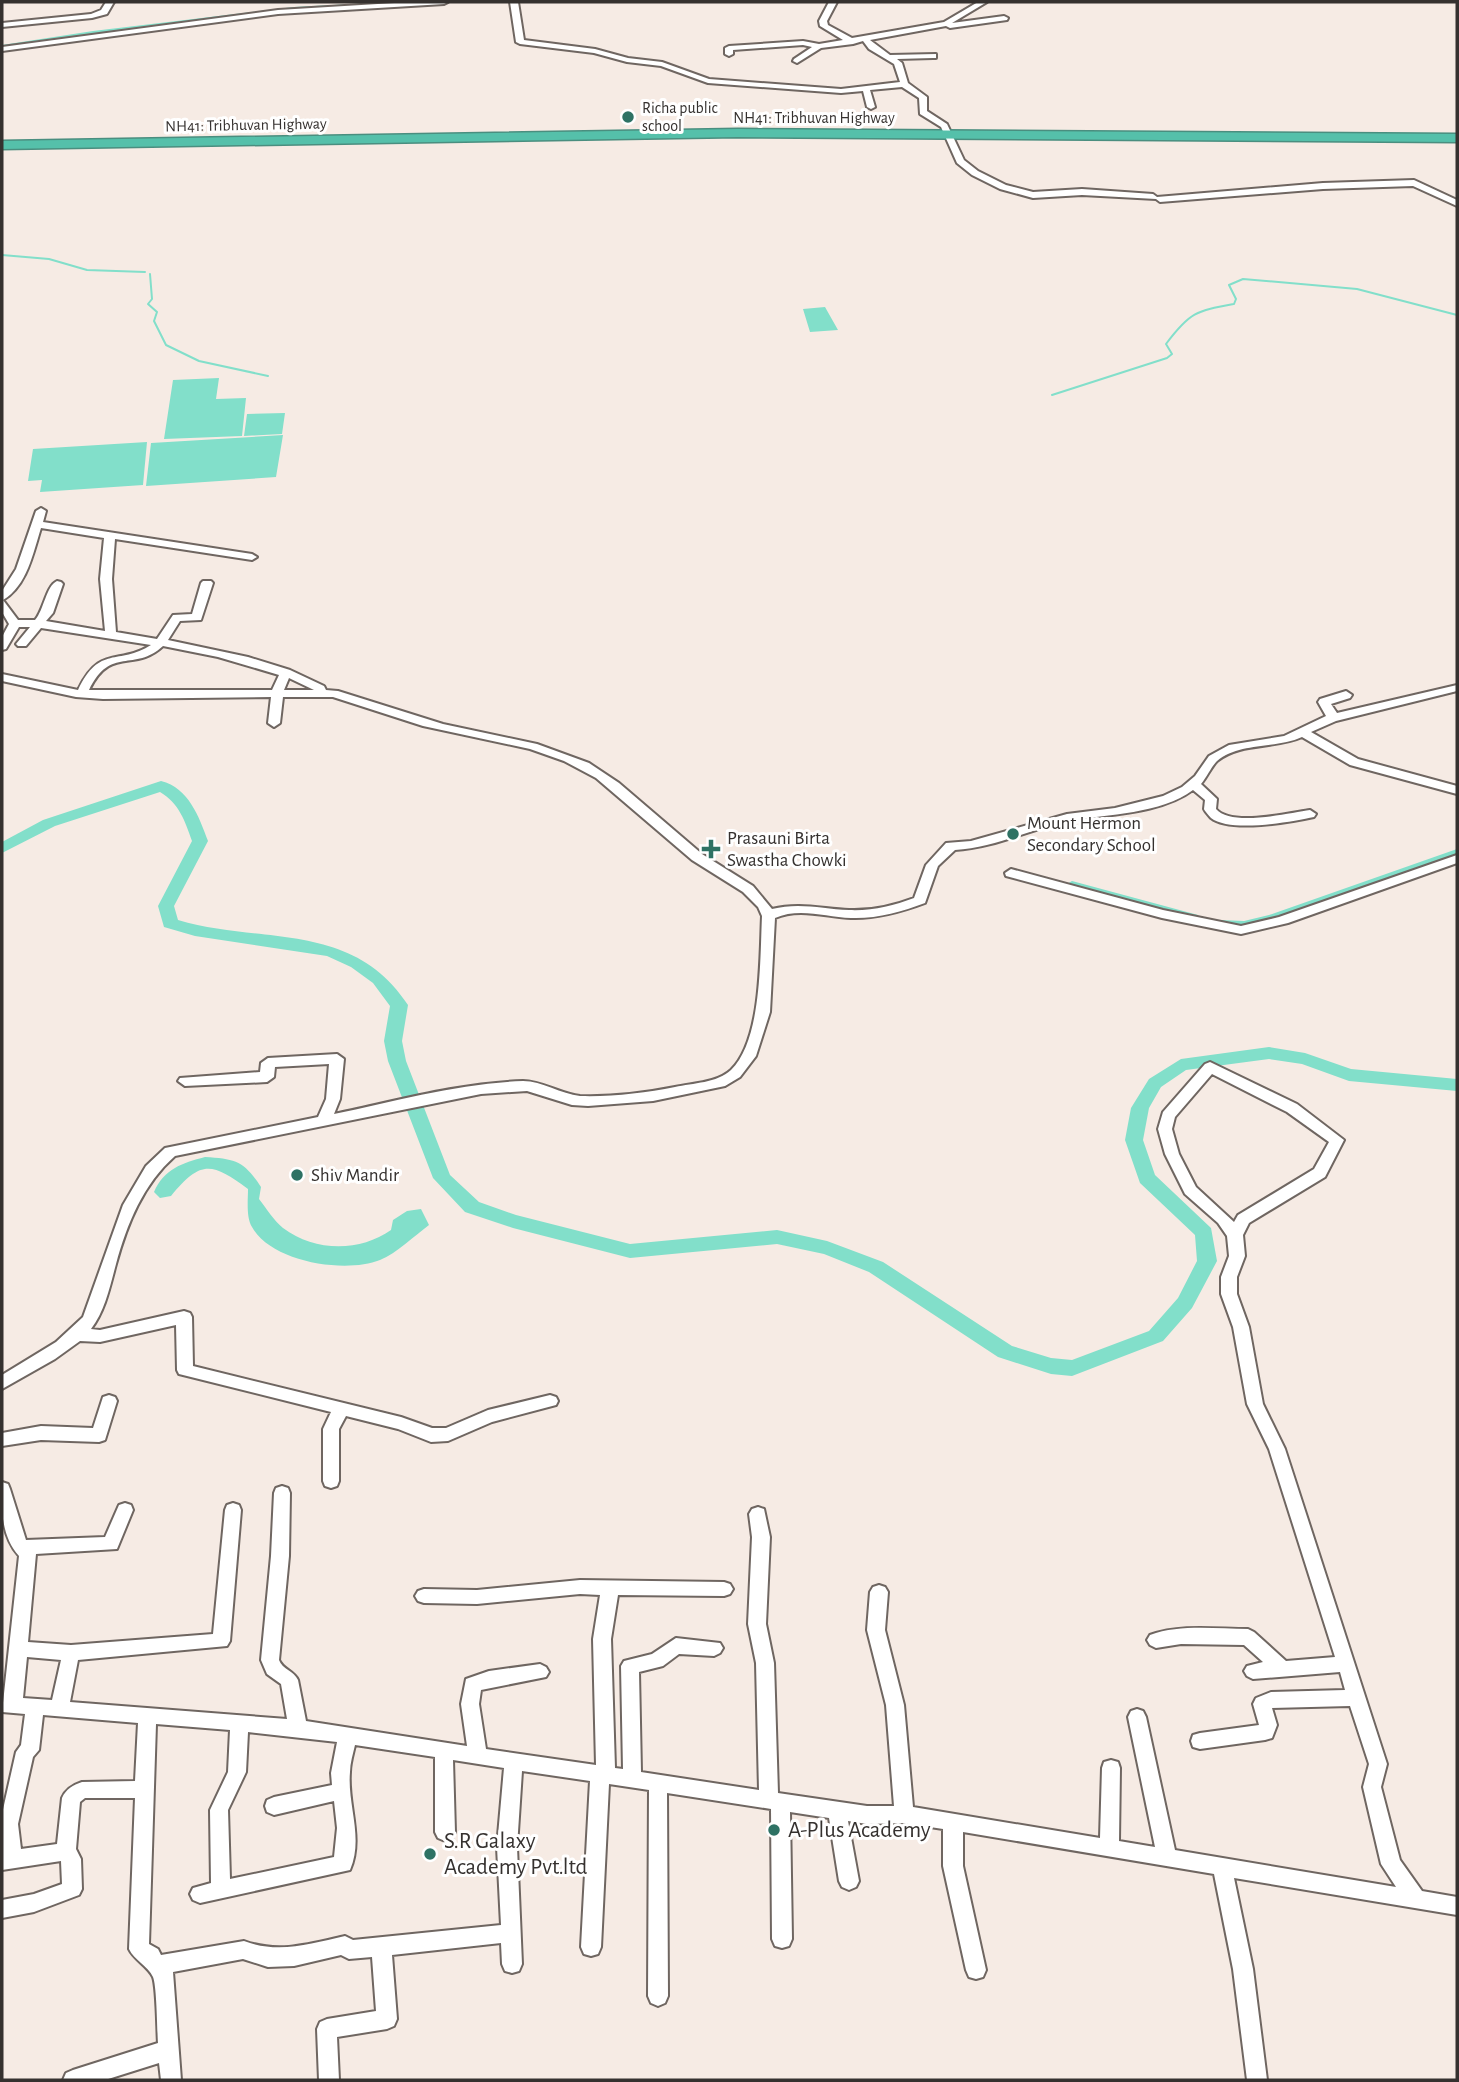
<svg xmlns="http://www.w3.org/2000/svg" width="1459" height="2082" font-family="'Alegreya Sans',sans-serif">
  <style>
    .water { fill: #82dfca }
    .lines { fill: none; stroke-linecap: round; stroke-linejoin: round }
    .stream { stroke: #82dfca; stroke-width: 2 }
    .canal { fill: #82dfca; fill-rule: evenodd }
    .river { fill: #82dfca; fill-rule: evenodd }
    .minor-casing { stroke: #6f6661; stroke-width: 4 }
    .highway-casing { stroke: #4a8e7f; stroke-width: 3 }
    .minor { fill: #fff; fill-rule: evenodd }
    .highway { fill: #55c0aa; fill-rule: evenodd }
    .poi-dot { fill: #2e7264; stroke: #fff; stroke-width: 2.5 }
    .labels { text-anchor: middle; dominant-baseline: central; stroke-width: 6; stroke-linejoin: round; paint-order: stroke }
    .far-poi-label { font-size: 16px; fill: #35312f; stroke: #fff; text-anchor: start }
    .far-street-label { font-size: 16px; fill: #35312f; stroke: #fff }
    .poi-label { font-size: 19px; fill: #35312f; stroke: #fff; text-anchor: start }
    .near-poi-label { font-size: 23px; fill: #35312f; stroke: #fff; text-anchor: start }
  </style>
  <rect width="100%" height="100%" fill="#f6ebe4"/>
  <!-- water -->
  <path class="water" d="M825,307L838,330L810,332L803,309Z
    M219,378L216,399L246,398L242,436L164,439L173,380Z
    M285,413L282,434L244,436L247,414Z
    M283,435L276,477L146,486L151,443Z
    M147,442L143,485L40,492L42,480L28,481L33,449Z
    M205,1157C236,1159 244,1161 261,1187L259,1199C266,1208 274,1221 283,1228C315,1252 360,1252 391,1230L393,1220L407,1211L421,1209L429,1225C414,1236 397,1253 380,1260C345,1274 271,1262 252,1227C246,1217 248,1201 248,1189C211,1162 201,1160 171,1196L160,1198L154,1192C164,1169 182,1163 205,1157Z"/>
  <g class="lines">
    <!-- stream -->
    <path class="stream" d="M2,255L49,259L87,270L145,272
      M150,274L152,299L148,304L157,312L154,321L166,345L199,361L268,376
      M1052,395L1167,358L1172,354L1166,344C1190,312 1196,311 1234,304L1236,299L1229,285L1243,279L1357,289L1457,315"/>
    <!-- canal -->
    <path class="canal" d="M391,2H419L416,4L294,11L95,34L2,49V45L93,31L294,7Z
      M1457,849V855L1276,919L1244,927L1220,926L1215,923L1220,920L1244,921L1269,915Z
      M1072,881L1198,915L1199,917L1194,920L1069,886L1067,884Z"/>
    <!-- river -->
    <path class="river" d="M161,781C189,788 199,817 208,841L174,906L178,920C262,945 352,920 408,1005L402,1041L406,1061L450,1175L479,1202L516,1215L630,1244L777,1230L827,1241L883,1262L1012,1346L1051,1358L1072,1360L1149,1331L1178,1298L1197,1261L1195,1235L1140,1183L1125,1140L1131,1108L1149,1079L1181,1059L1269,1047L1305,1053L1351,1069L1457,1079V1091L1349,1081L1302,1064L1269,1059L1186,1070L1161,1087L1149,1108L1143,1140L1155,1175L1211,1228L1217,1261L1192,1308L1163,1341L1072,1376L1051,1374L998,1357L869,1272L824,1254L777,1244L630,1258L513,1228L465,1212L433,1178L388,1061L384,1041L390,1006L373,983L351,967L327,956L195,936L164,927L158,906L192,841C185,821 179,803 160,792L55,826L2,853V842L43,820Z"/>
    <!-- minor casing -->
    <g class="minor-casing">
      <path id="minor" d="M106,2H114L107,14L92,18L2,27V23L91,14L101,10Z
        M411,2H448L444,4L278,14L2,51V47L278,10Z
        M510,2H518L524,40L595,49L628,58L662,62L709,79L841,89L900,82L894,64L869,49L863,41L853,44L821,48L797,63L793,61L794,59L812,47L803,45L733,50V54L729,56L725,54V48L729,46L803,41L819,44L843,40L820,26L819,21L829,2H837L827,21L828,25L852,38L944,22L978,2H987L952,23L1004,16L1008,18L1007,20L950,28L946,26L870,40L890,55L936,54V58H933L897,59L902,63L908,83L927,97V111L947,124L964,160L978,171L1006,185L1033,192L1082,189L1153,194L1157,197L1323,183L1414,180L1457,200V206L1413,186L1323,189L1160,202L1156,199L1082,195L1033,198L1000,189L972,175L957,163L941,127L920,114L919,98L902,87L870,90L875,107L871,109L867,107L863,91L841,93L708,83L661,66L627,62L594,53L520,44L516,42Z
        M41,508L46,511L43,522L252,554L257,557L252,560L115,539L112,579L116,632L157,639L173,615L192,614L201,583L203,581H211L213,583L201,620L180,621L168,640L248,657L290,670L324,686L326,690L338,691L443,724L537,744L589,763L619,783L702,854L753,886L772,909C799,902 823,909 849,910C872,911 893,906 914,898L926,865L946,843L971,841L1067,814L1115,808L1163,796L1182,787L1195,776L1209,756L1229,745L1284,736L1326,716L1318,702L1320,699L1346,691L1352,695L1350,698L1331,704L1337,713L1457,685V691L1336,721L1311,732L1358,759L1457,786V794L1350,765L1302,737C1276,749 1240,742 1217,761C1211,767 1207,777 1201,784L1217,799L1216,809C1231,827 1289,813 1310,810L1316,814L1314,817C1291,822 1230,833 1211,818C1210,817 1204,810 1204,809L1205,800L1193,790C1161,814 1108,814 1069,821C1030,829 994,848 955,850L938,866L925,903C901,912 876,919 851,918C826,917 799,907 775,918L770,1012L756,1056L740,1077L725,1086L653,1101L588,1106L572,1105L527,1091L481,1094L175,1156C143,1184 127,1224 116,1264C110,1286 105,1311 91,1329L100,1330L184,1311L190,1313L192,1317L193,1366L401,1417L432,1428H446L488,1410L550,1395L556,1397L558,1401L556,1405L492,1422L448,1441L431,1442L398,1429L346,1416L339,1429V1481L337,1486L331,1488L325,1486L323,1481V1429L331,1412L179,1374L177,1370L176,1325L100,1342L80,1341L55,1359L2,1389V1375L56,1342L83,1317L123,1205L146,1166L165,1148L170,1147L318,1117L326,1099L329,1064L275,1067L274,1077L267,1082L185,1086L178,1081L180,1078L260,1072L261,1063L268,1058L337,1054L344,1059L340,1099L334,1114C396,1101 460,1083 523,1081C542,1081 561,1094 580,1096C611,1097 645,1093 675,1087C693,1083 717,1083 731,1070C762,1040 760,958 762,916L758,907L743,892L692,860L596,778L564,761L530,749L423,726L333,697H283L280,723L274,727L268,723L271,697L103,699L76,697L2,681V674L78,690C100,644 118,666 151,645L41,628L26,646H18L16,644L30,627H19L6,649L2,650V637L9,624L2,612V591L16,569L36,511ZM41,528L104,538L100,579L105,631L46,621L53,613L63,584L61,582L57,581C46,586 44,610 35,620H18L3,600C27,586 33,553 41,528ZM163,646L218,657L279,675L272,690H89C111,645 134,673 163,646ZM289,678L291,679L314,690H284Z
        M1457,855V863L1288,923L1241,934L1162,918L1006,876L1005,873L1011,869L1163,910L1241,926L1279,917Z
        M1210,1062L1297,1104L1344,1140L1325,1177L1249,1223L1243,1235L1245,1256L1237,1277V1294L1249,1327L1263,1404L1285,1449L1387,1764L1381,1787L1400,1860L1422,1891L1457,1897V1915L1234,1878L1253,1969L1267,2080H1247L1233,1969L1214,1874L963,1832V1866L986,1970L983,1977L976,1979L969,1977L966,1970L943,1866V1829L904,1823L867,1824L848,1821L859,1881L856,1887L849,1890L842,1887L839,1881L829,1818L790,1812L792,1939L789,1946L782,1948L775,1946L772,1939L771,1809L667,1793L668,1996L665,2003L658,2006L651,2003L648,1996L649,1790L609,1784L601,1947L598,1954L591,1956L584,1954L581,1947L590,1781L522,1771L517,1847L522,1964L519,1971L512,1973L505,1971L502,1964L501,1943L392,1955L397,2019L394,2026L387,2029L337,2037L339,2080H319L317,2029L320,2022L327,2019L376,2011L372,1957L349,1959L341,1955L294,1966L268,1967L243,1959L173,1972L181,2080H161L159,2063L105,2080H63L66,2073L73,2070L158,2043C157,2030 157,1987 153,1977C148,1966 134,1960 129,1949L135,1798H85L80,1802L76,1849L81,1859L82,1889L79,1895L34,1912L2,1918V1900L34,1894L62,1884L61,1861L2,1870V1814L16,1752L21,1745L25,1714L2,1712L19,1556C1,1536 1,1508 2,1482L8,1484L10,1489L26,1540L105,1537L119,1505L125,1503L131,1505L133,1510L117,1549L36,1554L28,1642L71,1645L213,1634L225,1510L227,1505L233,1503L239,1505L241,1510L230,1641L227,1646L78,1660L70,1702L287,1719L281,1684L267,1674L261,1660L271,1556L274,1493L276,1488L282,1486L288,1488L290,1493L289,1556L279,1660C282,1669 294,1671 298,1680L306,1721L467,1746L461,1704L466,1679L489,1671L540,1664L546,1667L549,1672L546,1677L481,1690L479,1704L486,1749L596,1765L593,1639L600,1595L580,1594L477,1604L424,1603L418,1601L415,1596L418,1591L424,1589L477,1590L580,1580L724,1582L730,1584L733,1589L730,1594L724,1596L618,1595L611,1639L615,1768L623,1769L621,1666L624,1661L652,1654L676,1638L720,1643L723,1648L720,1653L714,1656L679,1654L663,1666L639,1672L641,1772L759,1790L756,1663L748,1624L752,1537L749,1514L752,1509L758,1507L764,1509L770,1537L766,1624L774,1663L778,1793L867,1806H894L886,1705L867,1630L870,1592L873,1587L879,1585L885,1587L888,1592L885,1630L904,1705L913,1807L1100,1838L1102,1768L1104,1762L1111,1760L1118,1762L1120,1768L1119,1841L1155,1847L1128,1717L1131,1711L1137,1709L1143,1711L1146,1717L1175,1850L1396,1887L1381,1864L1363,1787L1369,1764L1350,1706L1272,1708L1277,1725L1272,1738L1265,1740L1200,1749L1193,1747L1191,1741L1193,1735L1200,1733L1259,1725L1253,1704L1256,1698L1271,1692L1345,1690L1340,1672L1253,1679L1247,1676L1244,1671L1247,1666L1263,1662L1244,1645L1181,1644L1156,1648L1150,1645L1147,1640L1150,1635C1180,1624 1216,1629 1248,1629L1254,1632L1286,1661L1335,1657L1269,1449L1247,1404L1233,1327L1221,1294V1277L1229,1256L1227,1236L1218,1223L1185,1194L1165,1154L1158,1129L1163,1112L1205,1064ZM1212,1074L1287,1112L1329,1142L1314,1169L1238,1215L1234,1222L1196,1187L1179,1154L1172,1129L1175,1117ZM27,1657L61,1660L52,1700L23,1698ZM43,1715L138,1723L135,1781L82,1782C73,1785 66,1789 62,1798L57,1844L21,1849L18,1824L33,1757L39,1750ZM156,1724L230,1730L228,1772L210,1810L211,1883L193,1888L190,1894L193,1900L200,1903L350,1870C364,1838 347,1805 350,1772C350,1763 353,1754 355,1745L435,1757V1832L438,1838L445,1841L452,1838L455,1832L453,1760L504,1768L497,1847L501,1925L353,1940L345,1936C310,1944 278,1954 244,1941L161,1955L158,1949L149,1944ZM248,1732L337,1742L331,1773L332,1785L274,1797L267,1800L265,1806L267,1812L274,1815L334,1801L337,1828L334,1857L230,1879L228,1810L246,1772Z
        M109,1395L115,1397L117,1401L105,1440L99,1442L41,1440L2,1446V1433L41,1426L93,1428L103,1397Z"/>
    </g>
    <!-- highway casing -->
    <g class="highway-casing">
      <path id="highway" d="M738,129L1457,134V142L738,137L2,149V141Z"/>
    </g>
    <!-- minor -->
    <use href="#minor" class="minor"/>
    <!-- highway -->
    <use href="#highway" class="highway"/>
  </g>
  <!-- markers -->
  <g class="poi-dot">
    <circle cx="628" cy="117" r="7"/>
    <circle cx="1013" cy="834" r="7"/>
    <path d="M707.5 838.5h7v7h7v7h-7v7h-7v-7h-7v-7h7z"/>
    <circle cx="297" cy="1175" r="7"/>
    <circle cx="774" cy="1830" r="7"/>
    <circle cx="430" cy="1854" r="7"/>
  </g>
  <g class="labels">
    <!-- far-poi labels -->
    <g class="far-poi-label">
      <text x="642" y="108">Richa public<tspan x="642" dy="18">school</tspan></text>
    </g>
    <!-- far-street labels -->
    <g class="far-street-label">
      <text x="814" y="118">NH41: Tribhuvan Highway</text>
      <text transform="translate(246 125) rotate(-1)">NH41: Tribhuvan Highway</text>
    </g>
    <!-- poi labels -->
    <g class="poi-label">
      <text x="1027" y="823">Mount Hermon<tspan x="1027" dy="22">Secondary School</tspan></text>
      <text x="727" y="838">Prasauni Birta<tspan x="727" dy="22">Swastha Chowki</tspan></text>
      <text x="311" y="1175">Shiv Mandir</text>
    </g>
    <!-- near-poi labels -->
    <g class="near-poi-label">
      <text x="788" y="1830">A-Plus Academy</text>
      <text x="444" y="1841">S.R Galaxy<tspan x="444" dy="26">Academy Pvt.ltd</tspan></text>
    </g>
  </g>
  <!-- border -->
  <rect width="1459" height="2082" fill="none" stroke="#35312f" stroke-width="7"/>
</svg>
